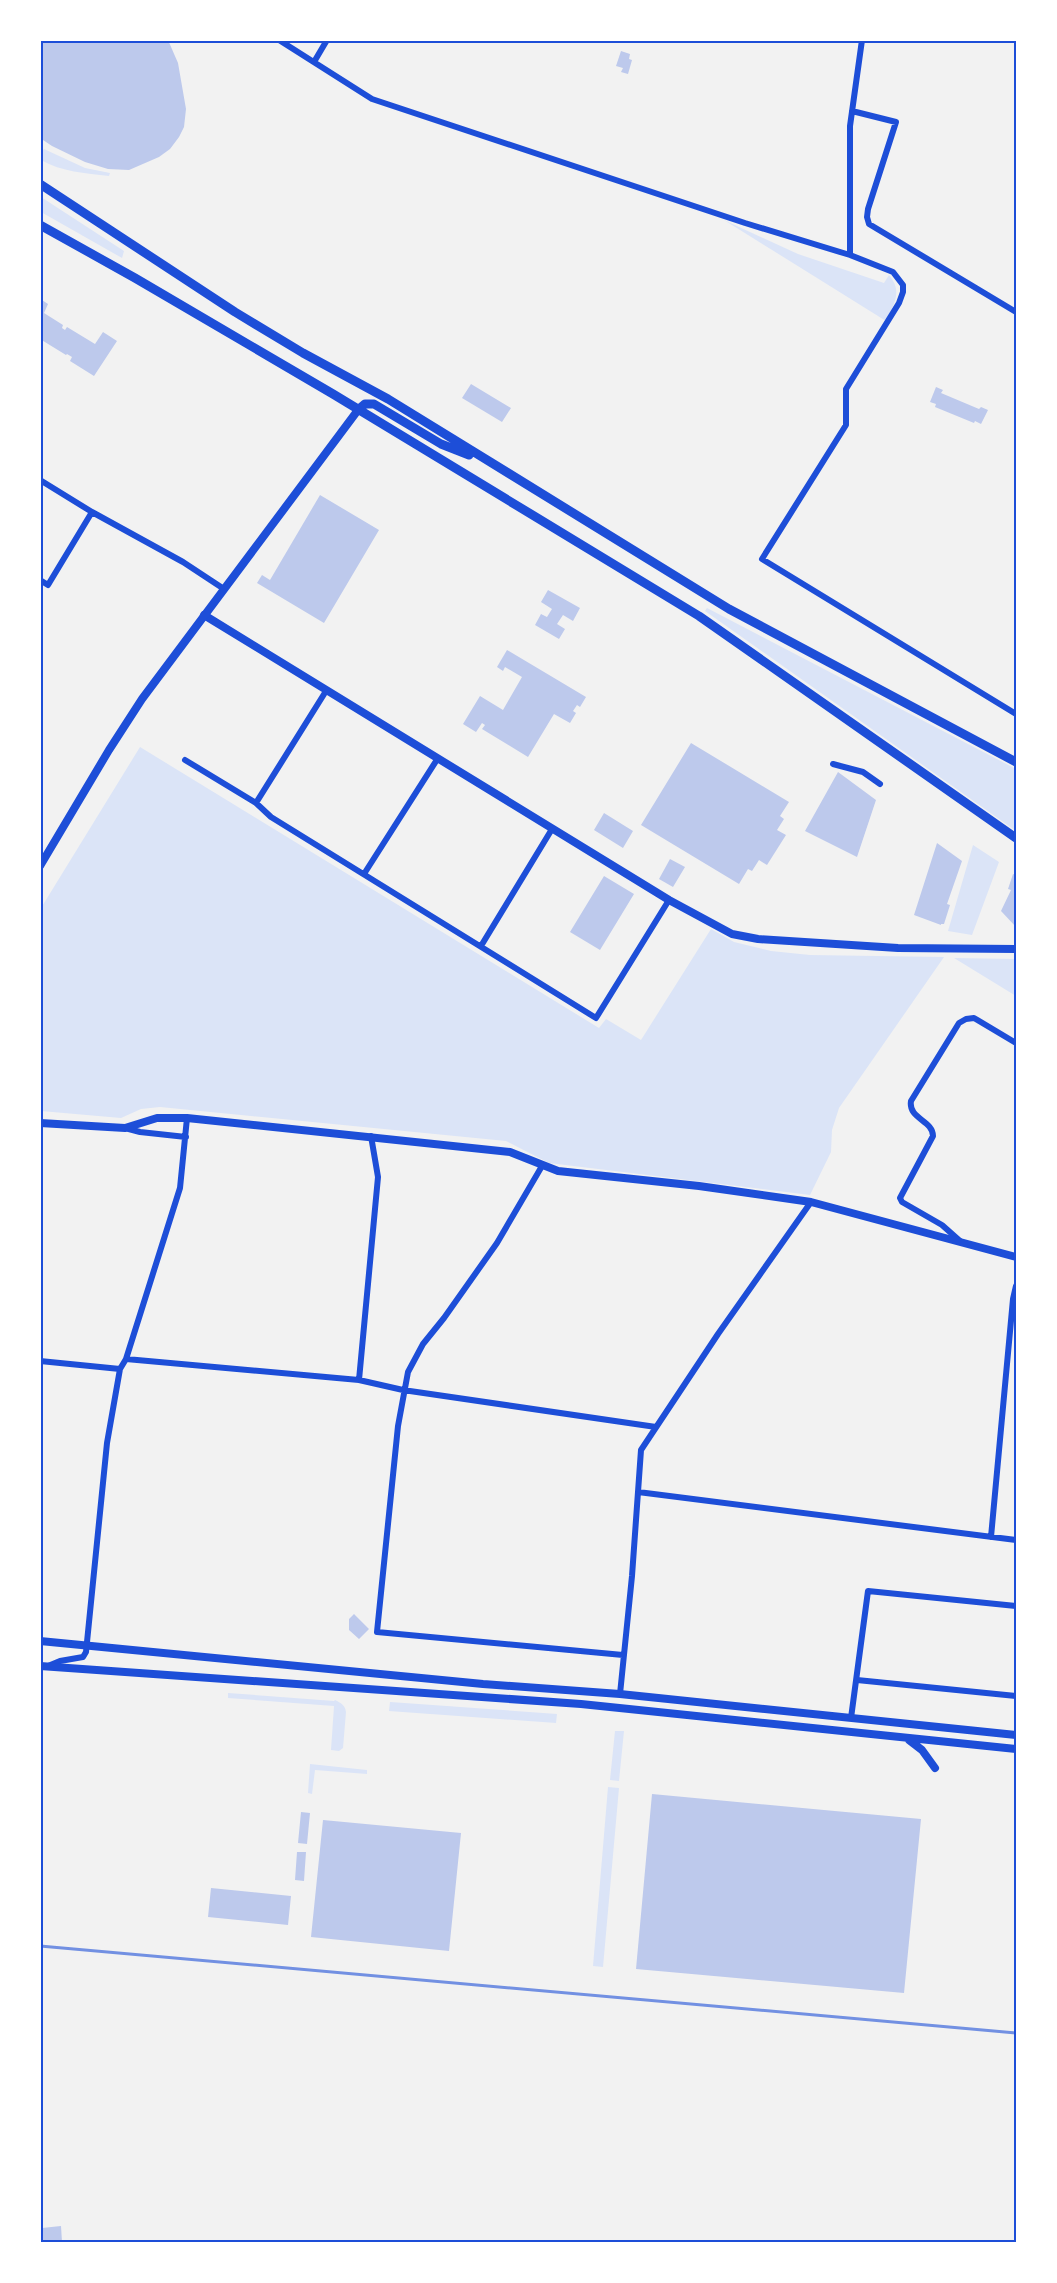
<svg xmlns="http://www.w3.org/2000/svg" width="1057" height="2283" font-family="'Alegreya Sans',sans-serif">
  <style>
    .green { fill: #dbe4f7 }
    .building { fill: #bdc9ec }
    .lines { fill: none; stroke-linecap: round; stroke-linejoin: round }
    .minor { stroke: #1d4ed8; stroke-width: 6 }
    .tertiary { stroke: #1d4ed8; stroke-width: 8 }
    .secondary { stroke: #1d4ed8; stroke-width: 8 }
    .primary { stroke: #1d4ed8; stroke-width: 9 }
    .rail { stroke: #7290e2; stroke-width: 3 }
    .neatline { fill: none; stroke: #1d4ed8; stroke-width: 2 }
  </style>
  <rect width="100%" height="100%" fill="#f2f2f2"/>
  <!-- green -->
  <path class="green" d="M44,149L85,168L110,173L109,176C85,173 62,172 41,160V153Z
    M41,197L124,251L122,258L41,212Z
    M724,220L798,254L884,283L889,275C903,292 894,303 886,321Z
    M707,608L1016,769V831L705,611Z
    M140,747L599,1028L606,1019L641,1040L711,929L734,942L771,951L810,955L944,957L839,1108L832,1130L831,1152L810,1195L549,1163L506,1141L160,1107L141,1109L121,1118L41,1111V908Z
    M973,845L999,862L972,935L948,931Z
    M954,958L1016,959V996Z
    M228,1693L334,1701L335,1700C341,1703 345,1705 346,1712L343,1748L339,1751L331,1750L334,1706L228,1698Z
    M390,1702L557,1714L556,1723L389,1711Z
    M615,1731H624L619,1781L610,1780Z
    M310,1764L367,1770V1774L315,1770L312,1794L308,1793Z
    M608,1787L619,1788L603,1967L593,1966Z"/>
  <!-- building -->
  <path class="building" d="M40,40H168L178,63L186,109L184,127L179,137L170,149L159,157L129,170L108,169L85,162L52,146L40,138Z
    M621,51L630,54L629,59L632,60L628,74L621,72L623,68L616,66Z
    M42,300L48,304L44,313L63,325L62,328L65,330L67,327L95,344L103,332L117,341L94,376L70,361L72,357L67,354L66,355L40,339Z
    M471,384L511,408L502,422L462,398Z
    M936,387L943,390L941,393L979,409L981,407L988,410L981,424L975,421L974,423L935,407L936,404L930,402Z
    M320,495L379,530L324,623L257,583L262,575L270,580Z
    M548,590L580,608L573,621L563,615L557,624L565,629L559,639L535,625L541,614L547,617L552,609L541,602Z
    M507,650L586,697L580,707L577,705L573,711L576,713L570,723L554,714L528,757L482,729L485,725L482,723L476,732L463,724L480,696L503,710L522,677L505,667L503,671L497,667Z
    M691,743L789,802L780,816L784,819L777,830L786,835L767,865L759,860L752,871L748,869L739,884L641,825Z
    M838,772L876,800L857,857L805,831Z
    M604,813L633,831L623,848L594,830Z
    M937,843L962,861L947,904L950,905L944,924H941V925L914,915Z
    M670,859L685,867L673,887L659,879Z
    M1013,874L1016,875V927L1001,911L1011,890L1008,889Z
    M604,876L634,894L600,950L570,932Z
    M354,1614L369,1629L359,1639L349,1630V1619Z
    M652,1794L921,1819L904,1993L636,1969Z
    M301,1812L310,1813L307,1844L298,1843Z
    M323,1820L461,1833L449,1951L311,1937Z
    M297,1852H306L304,1881L295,1880Z
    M211,1888L291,1896L288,1925L208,1917Z
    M61,2226L62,2242H43L42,2228Z"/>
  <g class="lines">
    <!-- minor -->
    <path class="minor" d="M279,40L372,99L745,223L850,255L893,272L903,285V292L899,303L846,389V425L762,559L1016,714
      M314,62L327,40
      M852,111L896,122L868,209L867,217L869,224L1016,312
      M850,255V126L862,40
      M40,480L92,512
      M40,580L48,585L92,512L183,562L224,589
      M185,760L256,803L271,817L596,1018L669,900
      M833,764L863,772L880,784
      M256,803L326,691
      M364,874L438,758
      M481,946L552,829
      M125,1128L140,1132L186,1137
      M542,1166L497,1243L444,1318L423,1344L408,1372L398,1426L377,1632L623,1655
      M960,1241L942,1225L902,1202L900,1198L933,1136C933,1120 908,1119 911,1101L959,1023L966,1019L974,1018L1016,1043
      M126,1359L359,1380L403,1390L656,1427
      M40,1361L120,1369
      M359,1380L378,1177L371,1136
      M638,1492L1016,1540
      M991,1537L1013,1299L1016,1286
      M48,1666L60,1661L83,1657L86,1652L107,1443L120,1369L126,1359L180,1188L187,1118
      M857,1680L1016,1696
      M620,1694L632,1576L641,1450L718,1334L811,1202
      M851,1718L868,1591L1016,1606"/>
    <!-- tertiary -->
    <path class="tertiary" d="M204,615L669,900L732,934L758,939L898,948L1016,949
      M40,1123L125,1128L157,1118H187L510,1152L558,1171L699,1186L811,1202L1016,1257"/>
    <!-- secondary -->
    <path class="secondary" d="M40,866L109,750L142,699L358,410
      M40,1641L483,1684L620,1694L1016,1735
      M40,1666L581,1704L1016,1749
      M909,1740L922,1750L935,1768"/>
    <!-- primary -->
    <path class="primary" d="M40,184L235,312L303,353L388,399L729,609L1016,762
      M40,225L135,278L333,394L699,616L1016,838
      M358,410L365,404H374L441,444L469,455"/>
    <!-- rail -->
    <path class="rail" d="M40,1946L1016,2033"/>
  </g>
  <!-- border -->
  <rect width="1057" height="2283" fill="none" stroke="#ffffff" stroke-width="84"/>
  <rect x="42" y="42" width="973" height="2199" class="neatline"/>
</svg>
